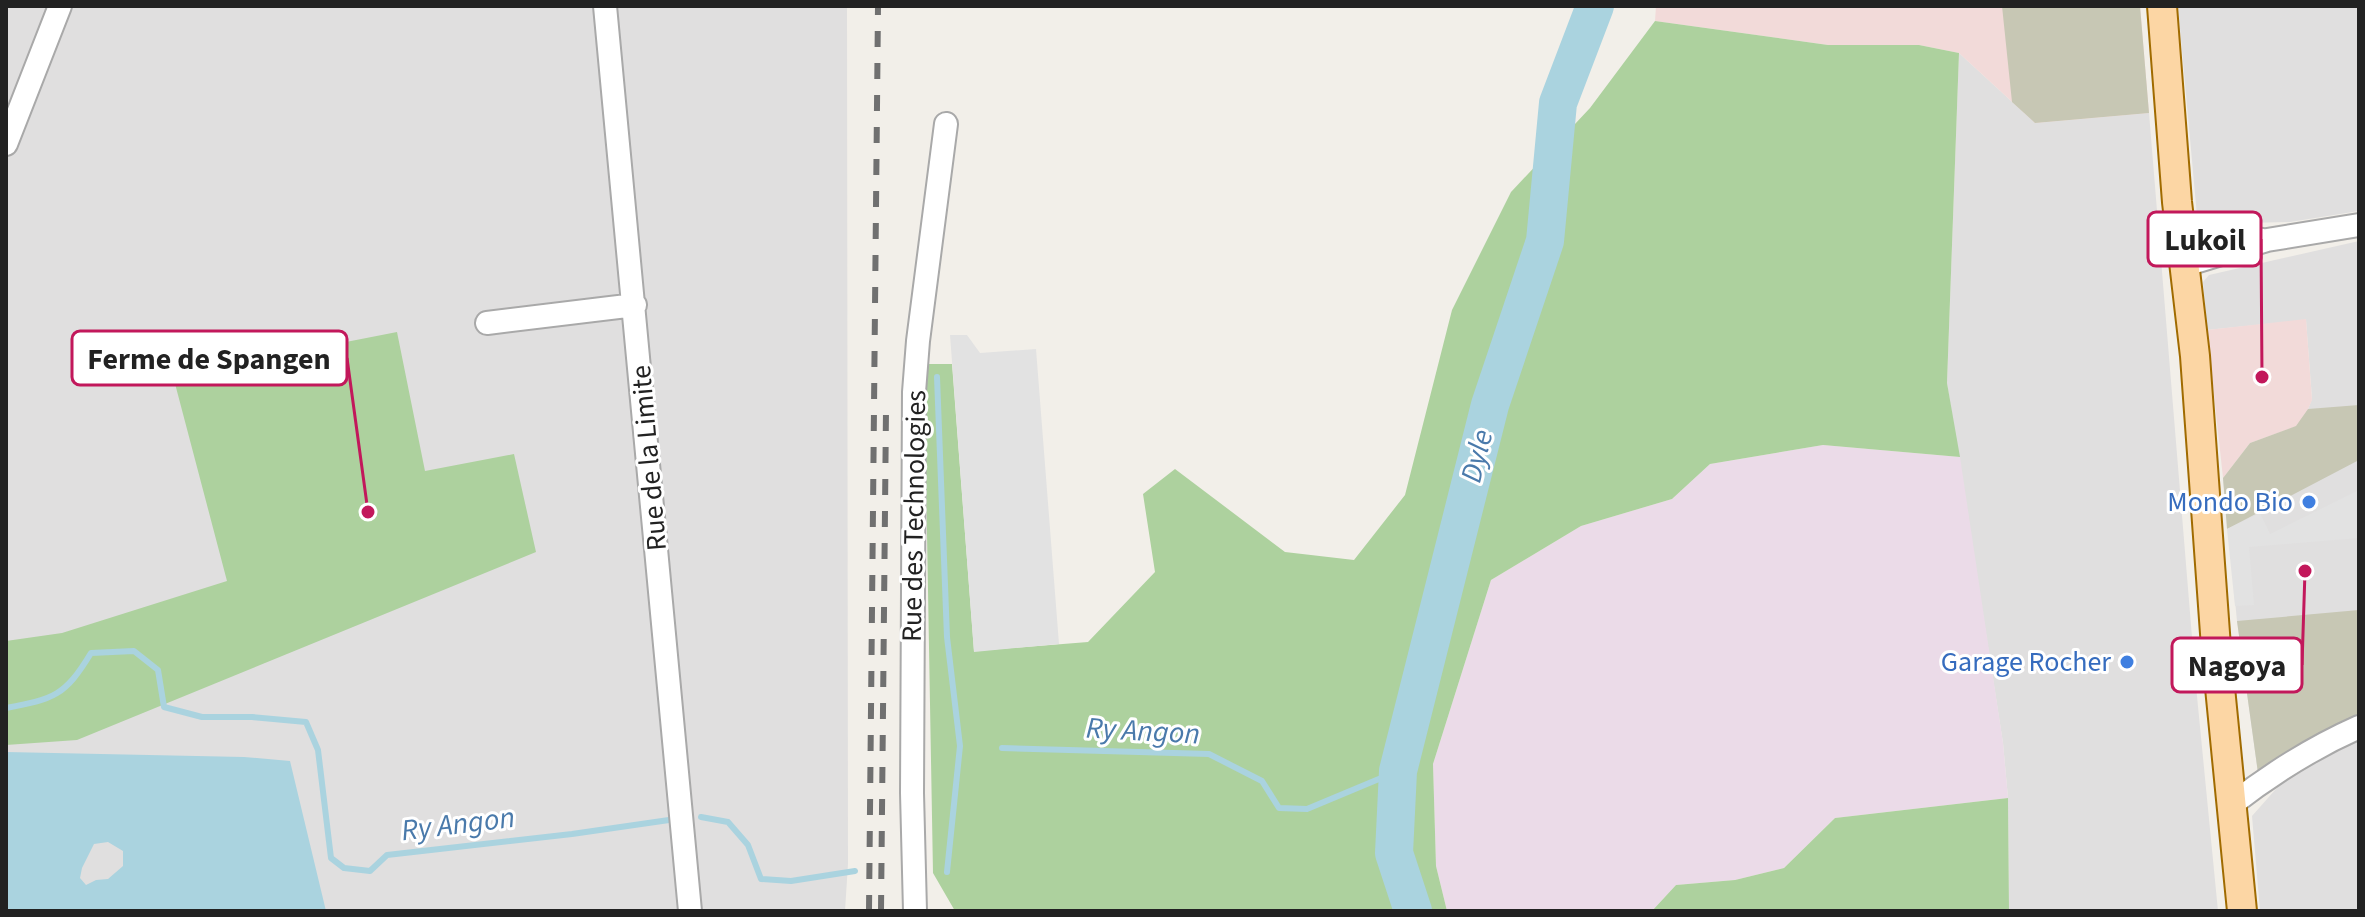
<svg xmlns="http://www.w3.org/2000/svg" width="2365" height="917" font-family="'Source Sans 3',sans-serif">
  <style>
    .residential { fill: #e0dfdf }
    .commercial { fill: #f2dad9 }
    .industrial { fill: #ebdbe8 }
    .construction { fill: #c7c7b4 }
    .forest { fill: #add19e }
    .parking { fill: #e2e2e2 }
    .water { fill: #aad3df; fill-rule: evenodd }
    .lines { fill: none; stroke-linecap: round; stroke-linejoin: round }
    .stream { stroke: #aad3df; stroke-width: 6 }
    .river { stroke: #aad3df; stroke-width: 38 }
    .minor-casing { stroke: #a9a9a9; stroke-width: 26 }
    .major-casing { stroke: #a06b00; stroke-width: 32 }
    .minor { stroke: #fff; stroke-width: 22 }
    .major { stroke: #fcd6a4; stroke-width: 28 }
    .rail { stroke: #707070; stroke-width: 6; stroke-dasharray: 16 16; stroke-linecap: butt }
    .shop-dot { fill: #3f7fe0; stroke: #fff; stroke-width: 3 }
    .labels { text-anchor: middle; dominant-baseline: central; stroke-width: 6; stroke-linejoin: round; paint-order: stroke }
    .street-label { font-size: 28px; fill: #222; stroke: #fff }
    .shop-label { font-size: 28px; fill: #366cbe; stroke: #fff; text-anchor: end }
    .water-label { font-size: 30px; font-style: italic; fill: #4a7aab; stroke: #fff }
    .leader { fill: none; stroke: #c2185b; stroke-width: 3 }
    .callout-dot { fill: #c2185b; stroke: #fff; stroke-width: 3 }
    .callout { fill: #fff; stroke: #c2185b; stroke-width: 3 }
    .callout-label { font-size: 30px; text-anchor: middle; font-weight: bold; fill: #222 }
  </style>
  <rect width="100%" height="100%" fill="#f2efe9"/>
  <!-- residential -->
  <path class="residential" d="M6,6H847L848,864L845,911H6Z
    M2178,6H2359V211L2290,222L2244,223L2197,216Z
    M1959,53L2035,123L2149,113L2196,686L2218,911H2009L2008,798L2003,743L1947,383Z
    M2359,241V721L2258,773L2237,621L2223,478L2296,426L2308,409L2312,399L2306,320L2207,330L2203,282L2209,275Z
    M2359,738V911H2260L2252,816L2283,781Z"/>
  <!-- commercial -->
  <path class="commercial" d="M1656,6H2140L2149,113L2035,123L1959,53L1919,45H1828L1655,21Z
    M2306,319L2312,400L2308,409L2297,426L2250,443L2223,478L2207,330Z"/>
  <!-- industrial -->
  <path class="industrial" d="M1823,445L1960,457L2003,743L2008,798L1835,818L1784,868L1735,880L1676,885L1652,911H1447L1436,866L1433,764L1491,580L1581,526L1672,499L1710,464Z"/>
  <!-- construction -->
  <path class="construction" d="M2002,6H2140L2149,113L2035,123L2012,102Z
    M2359,405V460L2227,529L2223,478L2250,443L2296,426L2308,409Z
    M2359,610V721L2258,773L2237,621Z"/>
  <!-- forest -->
  <path class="forest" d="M1655,21L1828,45H1919L1959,53L1947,383L1960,457L1823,445L1710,464L1672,499L1581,526L1491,580L1433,764L1436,866L1447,911H955L933,873L924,364H952L974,651L1088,642L1155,572L1143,494L1175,469L1285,552L1354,560L1405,495L1452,310L1511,192L1590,108Z
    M397,332L425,471L514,454L536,552L77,740L6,745V641L62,633L227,581L173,376Z
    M2008,798L2009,911H1652L1676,885L1735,880L1784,868L1835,818Z"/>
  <!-- parking -->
  <path class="parking" d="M950,335H967L980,353L1036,349L1059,644L974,652Z
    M2359,490V538L2249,547L2254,605L2235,606L2227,529L2260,513L2270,534Z"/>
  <!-- water -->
  <path class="water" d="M6,752L244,757L290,761L326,911H6ZM108,842L123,851V866L108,879L96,880L86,885L80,878L82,868L94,844Z"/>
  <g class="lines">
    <!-- stream -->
    <path class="stream" d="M937,377L947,637L960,746L947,872
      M6,708C54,699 65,696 91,653L134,651L158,670L164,707L202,717H252L306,722L318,750L331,858L344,868L370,871L387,855L572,834L669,820
      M1002,748L1209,754L1262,781L1279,808L1307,809L1398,771
      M701,817L728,822L748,845L761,879L791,881L855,871"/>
    <!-- river -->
    <path class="river" d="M1413,911L1394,853L1398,771L1490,405L1545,241L1558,103L1595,6"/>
    <!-- minor casing -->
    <g class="minor-casing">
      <path id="minor" d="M605,6L690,911
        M6,144L60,6
        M2180,229L2262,240
        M2185,265L2267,240L2359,225
        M487,323L635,305
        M2231,805C2271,774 2314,747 2359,727
        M915,911L912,793L914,392L918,341L946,124"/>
    </g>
    <!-- major casing -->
    <g class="major-casing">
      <path id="major" d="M2162,6L2177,202L2195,356L2216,647L2242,911"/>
    </g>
    <!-- minor -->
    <use href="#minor" class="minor"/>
    <!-- major -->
    <use href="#major" class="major"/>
    <!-- rail -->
    <path class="rail" d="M869,911L878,6
      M881,911L886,410"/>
  </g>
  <!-- markers -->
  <g class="shop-dot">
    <circle cx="2309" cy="502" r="8"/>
    <circle cx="2127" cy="662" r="8"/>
  </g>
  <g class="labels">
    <!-- street labels -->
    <g class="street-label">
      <text transform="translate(649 458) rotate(-95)">Rue de la Limite</text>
      <text transform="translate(914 516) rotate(-89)">Rue des Technologies</text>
    </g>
    <!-- shop labels -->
    <g class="shop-label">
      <text x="2293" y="502">Mondo Bio</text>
      <text x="2111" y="662">Garage Rocher</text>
    </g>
    <!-- water labels -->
    <g class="water-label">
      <text transform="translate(1477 456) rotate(-76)">Dyle</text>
      <text transform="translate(1143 731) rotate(3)">Ry Angon</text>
      <text transform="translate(458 824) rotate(-7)">Ry Angon</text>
    </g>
  </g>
  <!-- callouts -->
  <path class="leader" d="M2262 377L2261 239M368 512L347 358M2305 571L2302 665"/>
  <g class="callout-dot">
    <circle cx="2262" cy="377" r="8"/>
    <circle cx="368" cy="512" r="8"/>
    <circle cx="2305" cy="571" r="8"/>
  </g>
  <g class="callout">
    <rect x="2148" y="212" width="113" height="54" rx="8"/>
    <rect x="72" y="331" width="275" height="54" rx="8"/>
    <rect x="2172" y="638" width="130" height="54" rx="8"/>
  </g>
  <g class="callout-label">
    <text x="2205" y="250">Lukoil</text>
    <text x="209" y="369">Ferme de Spangen</text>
    <text x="2237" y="676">Nagoya</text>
  </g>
  <!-- border -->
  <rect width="2365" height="917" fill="none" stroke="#222222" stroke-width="16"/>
</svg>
